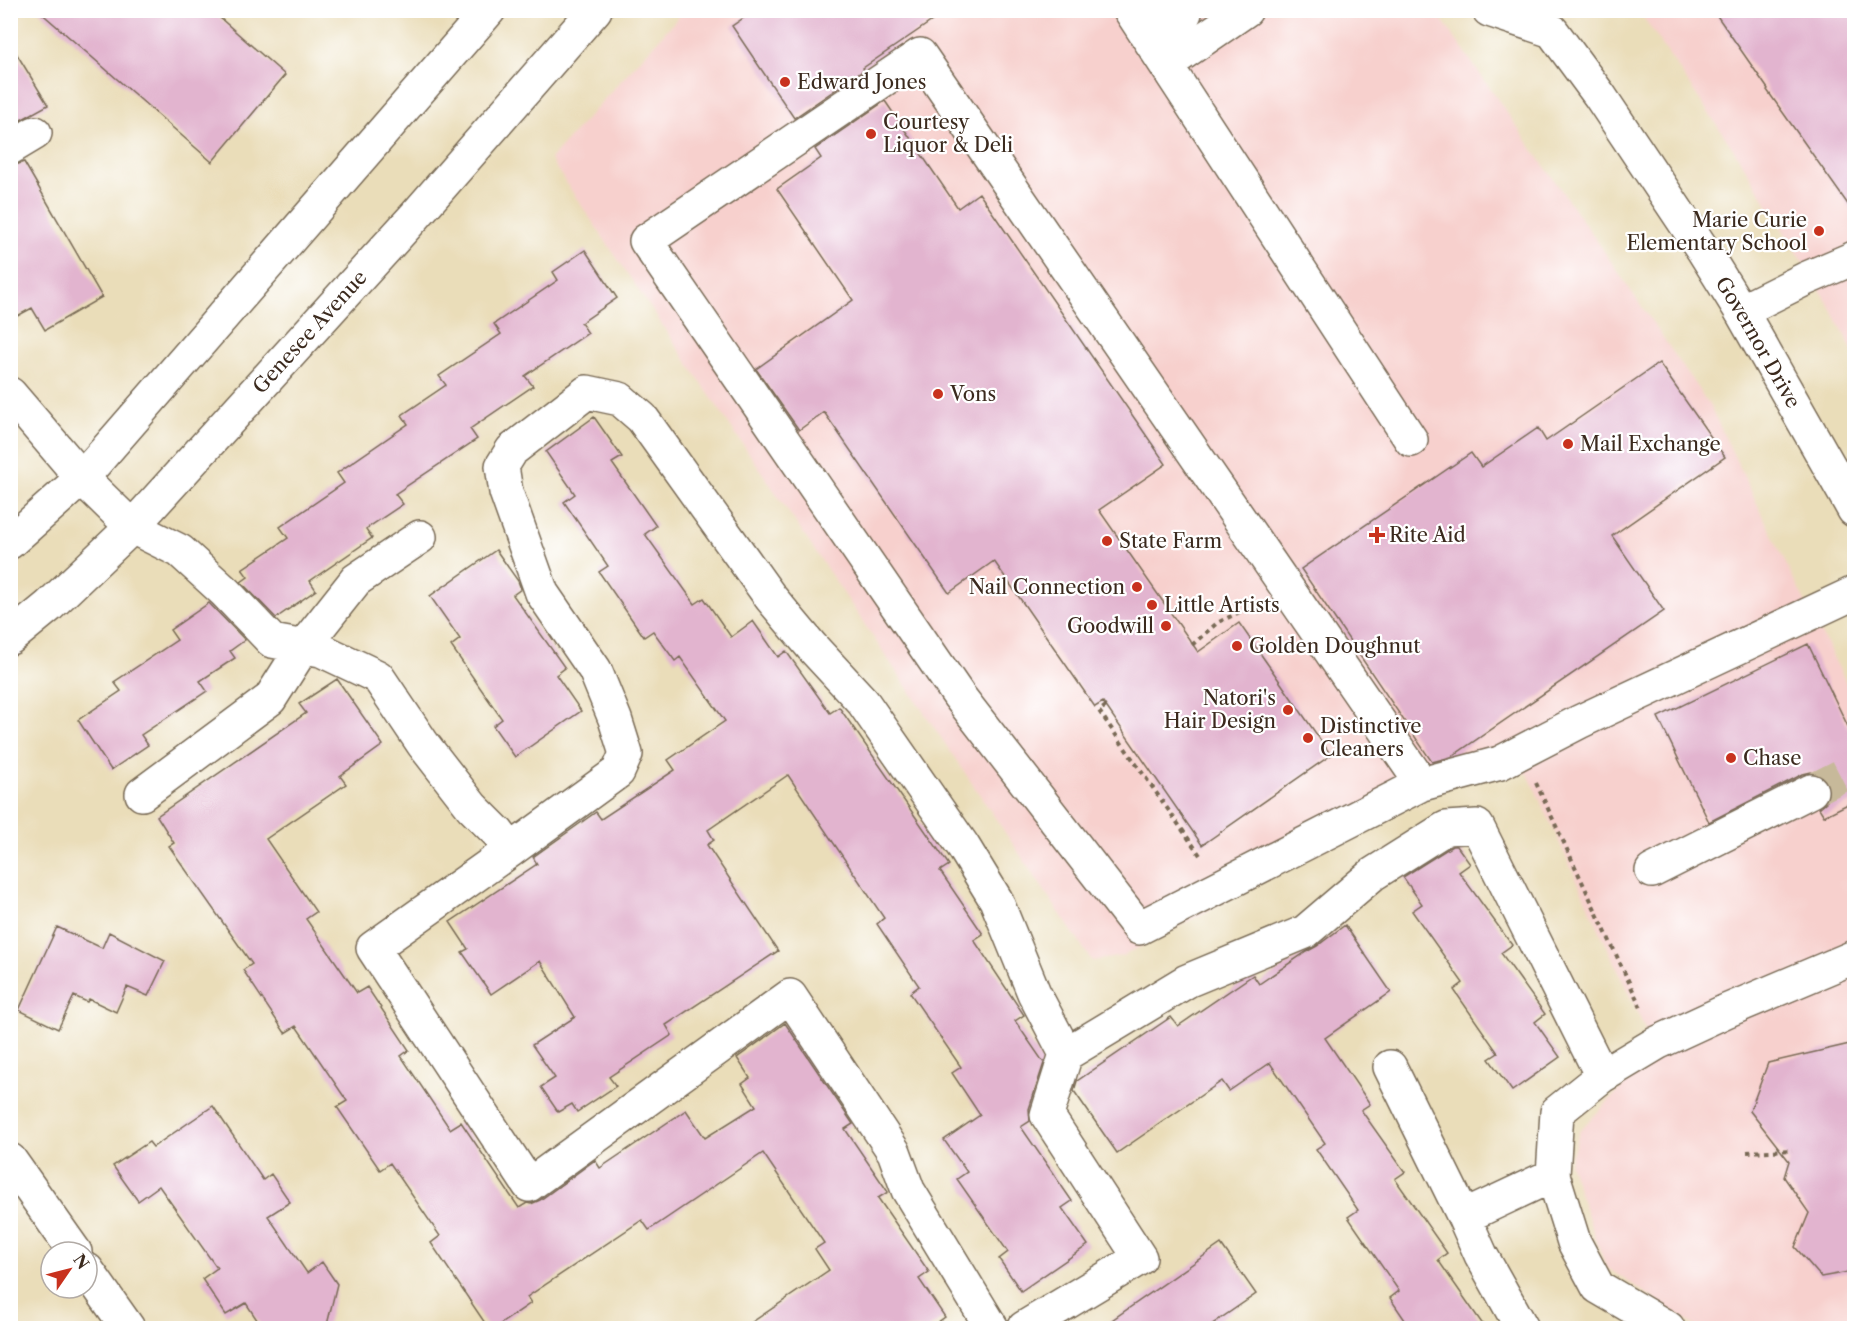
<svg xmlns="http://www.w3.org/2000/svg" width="1865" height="1339" font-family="'Libre Caslon Text',serif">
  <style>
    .built { fill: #f7d0cd }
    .building { fill: #e2b4cf }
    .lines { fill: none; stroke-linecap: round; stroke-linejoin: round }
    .minor-tunnel { stroke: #c7b99a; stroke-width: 33; stroke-dasharray: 33 16; stroke-linecap: butt }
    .minor-casing { stroke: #786954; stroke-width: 36 }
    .major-casing { stroke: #786954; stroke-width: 36 }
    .path { stroke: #786954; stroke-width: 4; stroke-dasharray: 4.5 4.5; stroke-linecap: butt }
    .minor { stroke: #fff; stroke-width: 33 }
    .major { stroke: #fff; stroke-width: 33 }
    .poi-dot { fill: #c8321e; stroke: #fff; stroke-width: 2 }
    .labels { text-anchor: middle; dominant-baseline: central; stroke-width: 4.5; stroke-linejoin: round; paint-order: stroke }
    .poi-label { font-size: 20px; fill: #3b2a1e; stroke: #fff; text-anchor: start }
    .street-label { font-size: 20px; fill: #3b2a1e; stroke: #fff }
  </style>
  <rect width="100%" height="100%" fill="#fff"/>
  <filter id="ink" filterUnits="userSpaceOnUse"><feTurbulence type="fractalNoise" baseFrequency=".0167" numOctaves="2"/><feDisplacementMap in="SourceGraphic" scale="12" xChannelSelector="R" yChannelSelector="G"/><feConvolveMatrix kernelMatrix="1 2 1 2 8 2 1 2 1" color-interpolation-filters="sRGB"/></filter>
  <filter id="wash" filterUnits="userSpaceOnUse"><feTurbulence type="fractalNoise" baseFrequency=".008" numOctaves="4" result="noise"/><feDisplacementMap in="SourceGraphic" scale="24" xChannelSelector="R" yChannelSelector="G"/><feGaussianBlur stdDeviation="1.35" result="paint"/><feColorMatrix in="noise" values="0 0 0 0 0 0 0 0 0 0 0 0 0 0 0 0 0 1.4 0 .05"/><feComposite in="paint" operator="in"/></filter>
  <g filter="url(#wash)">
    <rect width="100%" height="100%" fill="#eaddb9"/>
    <!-- built -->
    <path class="built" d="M684,11H1436L1599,244L1711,408L1792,576L1854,698V1328H1698L1606,1267L1569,1164L1580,1130L1640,1069L1645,1029L1528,774L1490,765L1369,825L1123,956L1092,961L550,159Z
      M1639,11H1854V354L1831,308L1736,153Z"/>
    <g id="blocks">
      <!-- building -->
      <path class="building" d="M38,10H211L285,75L212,162Z
        M755,10H948L863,68L864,70L794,118L732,26Z
        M1713,10H1854V213L1767,90L1768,89Z
        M10,43L48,105L10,126Z
        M885,101L958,208L979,193L1166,464L1099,510L1198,652L1239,623L1331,755L1202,845L1103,702L1095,707L994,561L949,593L824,412L799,430L756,369L853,300L777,189L821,158L815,149Z
        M24,162L102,297L45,330L32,308L10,320V167Z
        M585,250L617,298L581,323L588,333L525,376L533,386L470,429L477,439L395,494L403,504L366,529L372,538L310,581L316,590L276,618L241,582L248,577L242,569L288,538L280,527L344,483L337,473L408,424L402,415L446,385L439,376L501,334L494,324L558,280L553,272Z
        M1659,363L1725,457L1612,536L1664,611L1451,757L1432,762L1301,569L1471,453L1481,467L1538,428L1546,441Z
        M594,417L622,457L612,463L656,526L645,534L695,604L704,598L731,637L753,621L778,657L786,651L830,713L839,707L949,865L940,871L983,934L974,940L1024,1015L1015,1021L1044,1063L1029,1109L1030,1121L1021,1127L1072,1201L1062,1208L1088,1245L1021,1291L999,1259L1008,1252L957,1179L967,1172L944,1140L980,1115L952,1073L961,1067L910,993L919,986L877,924L884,918L788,775L708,830L714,840L707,845L778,951L666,1025L672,1035L609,1077L616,1086L577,1112L572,1104L558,1112L541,1087L555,1078L532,1045L575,1017L540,961L491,994L462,952L468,949L450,922L537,864L533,857L596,812L601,819L675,770L668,760L725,721L680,657L675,661L653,631L644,637L599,572L608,566L564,502L575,494L546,452Z
        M496,550L518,581L521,589L513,595L565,668L556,675L581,711L515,757L493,726L502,719L451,646L460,639L430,596Z
        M209,603L245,640L230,651L235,658L200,681L207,691L141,735L148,745L111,770L78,720L121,691L114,682L177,640L170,630Z
        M1808,644L1854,739V801L1824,816L1819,808L1827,801L1830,793L1828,783L1821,775L1811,772L1803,774L1709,822L1658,717Z
        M337,679L383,745L340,776L346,784L266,839L316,912L306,919L357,993L367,987L409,1050L401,1056L450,1129L461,1122L519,1208L527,1203L531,1204L540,1200L595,1160L600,1168L686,1110L705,1138L756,1106L742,1084L750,1078L737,1058L785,1023L853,1124L845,1129L888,1192L878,1198L929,1272L919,1279L945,1317L928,1329H742L829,1270L815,1249L824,1243L763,1153L649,1230L642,1220L527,1297L531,1303L493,1329H489L431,1243L440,1236L390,1163L380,1170L337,1107L347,1101L296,1026L285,1033L243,970L252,964L169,846L174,843L157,816L306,713L299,704Z
        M1452,846H1457L1470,864L1459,872L1512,945L1501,953L1545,1014L1535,1022L1560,1057L1512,1091L1489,1059L1498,1053L1454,990L1463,983L1412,911L1422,904L1403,877Z
        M1345,925L1391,992L1325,1038L1370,1104L1361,1110L1405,1172L1395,1179L1447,1253L1438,1260L1486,1329H1411L1390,1298L1399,1291L1348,1217L1358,1210L1316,1149L1325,1143L1270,1063L1229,1091L1222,1081L1117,1153L1074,1091L1077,1081L1171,1017L1178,1026L1253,975L1259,984L1306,952L1317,946Z
        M57,927L102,948L109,932L165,961L148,996L127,987L116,1012L89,999L87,1002L74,996L58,1029L19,1010Z
        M1854,1043V1271L1821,1277L1795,1247L1809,1213L1784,1177L1789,1161L1750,1111L1768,1063Z
        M213,1106L263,1180L271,1174L290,1202L268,1216L307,1273L322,1262L337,1284L326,1329H263L246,1303L226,1315L202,1279L217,1268L159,1186L138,1201L113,1166L149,1142L153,1147Z
        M1221,1244L1256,1294L1205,1329H1099Z"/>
    </g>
  </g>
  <g filter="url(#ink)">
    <use href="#blocks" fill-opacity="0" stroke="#786954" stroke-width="1.5"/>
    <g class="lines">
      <!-- minor-tunnel -->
      <path class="minor-tunnel" d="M1811,791L1854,769"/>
      <!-- minor casing -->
      <g class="minor-casing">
        <path id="minor" d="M1130,10L1411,440
          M1149,39L1185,13L1183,10
          M1166,65L1246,10
          M10,148L35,133
          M1741,311L1805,279L1854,258
          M10,394L82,478L132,527L180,551L225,592L272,641L321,650L378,677L423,744L472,807L498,833L511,850L618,772L626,754L615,719L595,670L542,593L506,492L502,466L512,450L587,392L620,399L642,418L771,598L812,647L863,702L963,846L996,900L1034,993L1066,1054
          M1422,784L920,55L646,241L959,696L1139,928L1422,784L1500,763L1579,722L1854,593
          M142,794L270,699L303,647L356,580L420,537
          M511,850L373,948L529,1185L790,996L894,1152L908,1190L992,1328
          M1652,871L1811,791
          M1390,1067L1464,1217
          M1602,1076L1657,1043L1726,1011L1854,957
          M10,1160L75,1252
          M87,1270L128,1328
          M1024,1328L1140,1258L1047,1115L1066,1054L1187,981L1305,932L1373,874L1446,828L1477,826L1602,1076L1557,1112L1553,1175L1574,1242L1598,1287L1668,1328
          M1522,1328L1481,1255L1464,1217L1553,1175"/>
      </g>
      <!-- major casing -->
      <g class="major-casing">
        <g id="major">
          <path id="s1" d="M1489,10L1552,31L1600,96L1703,250L1741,311L1854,510"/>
          <path d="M10,542L82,478L489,10"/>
          <path id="s2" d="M10,638L49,606L132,527L416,215L595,10"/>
        </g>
      </g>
      <!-- path -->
      <path class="path" d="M1192,645L1217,623L1254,605
        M1106,706L1099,711L1202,858
        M1536,783L1642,1010
        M1747,1152L1792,1150"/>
      <!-- minor -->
      <use href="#minor" class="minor"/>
      <!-- major -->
      <use href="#major" class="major"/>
    </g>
  </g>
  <!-- markers -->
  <g class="poi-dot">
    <circle cx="785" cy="82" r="6"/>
    <circle cx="871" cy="134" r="6"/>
    <circle cx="1819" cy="231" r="6"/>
    <circle cx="938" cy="394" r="6"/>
    <circle cx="1568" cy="444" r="6"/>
    <path d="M1374 526h6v6h6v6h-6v6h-6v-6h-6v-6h6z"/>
    <circle cx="1107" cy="541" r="6"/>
    <circle cx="1137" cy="587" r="6"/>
    <circle cx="1152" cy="605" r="6"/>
    <circle cx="1166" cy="626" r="6"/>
    <circle cx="1237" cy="646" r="6"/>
    <circle cx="1288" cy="710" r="6"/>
    <circle cx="1308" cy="738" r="6"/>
    <circle cx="1731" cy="758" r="6"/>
  </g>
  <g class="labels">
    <!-- poi labels -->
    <g class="poi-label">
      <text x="797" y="82">Edward Jones</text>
      <text x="883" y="122">Courtesy<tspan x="883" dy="23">Liquor &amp; Deli</tspan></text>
      <text x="1807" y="220" text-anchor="end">Marie Curie<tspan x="1807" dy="23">Elementary School</tspan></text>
      <text x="950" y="394">Vons</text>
      <text x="1580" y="444">Mail Exchange</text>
      <text x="1389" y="535">Rite Aid</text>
      <text x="1119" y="541">State Farm</text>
      <text x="1125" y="587" text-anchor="end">Nail Connection</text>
      <text x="1164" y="605">Little Artists</text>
      <text x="1154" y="626" text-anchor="end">Goodwill</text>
      <text x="1249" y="646">Golden Doughnut</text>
      <text x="1276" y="698" text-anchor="end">Natori's<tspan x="1276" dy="23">Hair Design</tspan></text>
      <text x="1320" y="726">Distinctive<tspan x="1320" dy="23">Cleaners</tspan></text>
      <text x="1743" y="758">Chase</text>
    </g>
    <!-- street labels -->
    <g class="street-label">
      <text stroke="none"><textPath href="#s2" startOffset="429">Genesee Avenue</textPath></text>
      <text stroke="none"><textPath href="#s1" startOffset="440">Governor Drive</textPath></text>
    </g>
  </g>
  <!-- margin -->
  <rect width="1865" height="1339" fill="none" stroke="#fff" stroke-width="36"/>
  <!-- north arrow -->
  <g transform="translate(69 1270) rotate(55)"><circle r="28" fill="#ffffff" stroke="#b1aaa5" stroke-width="1.5"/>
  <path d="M0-4.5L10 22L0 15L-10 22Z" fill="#c8321e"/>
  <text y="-9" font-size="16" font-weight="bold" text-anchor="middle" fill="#3b2a1e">N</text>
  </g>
</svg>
